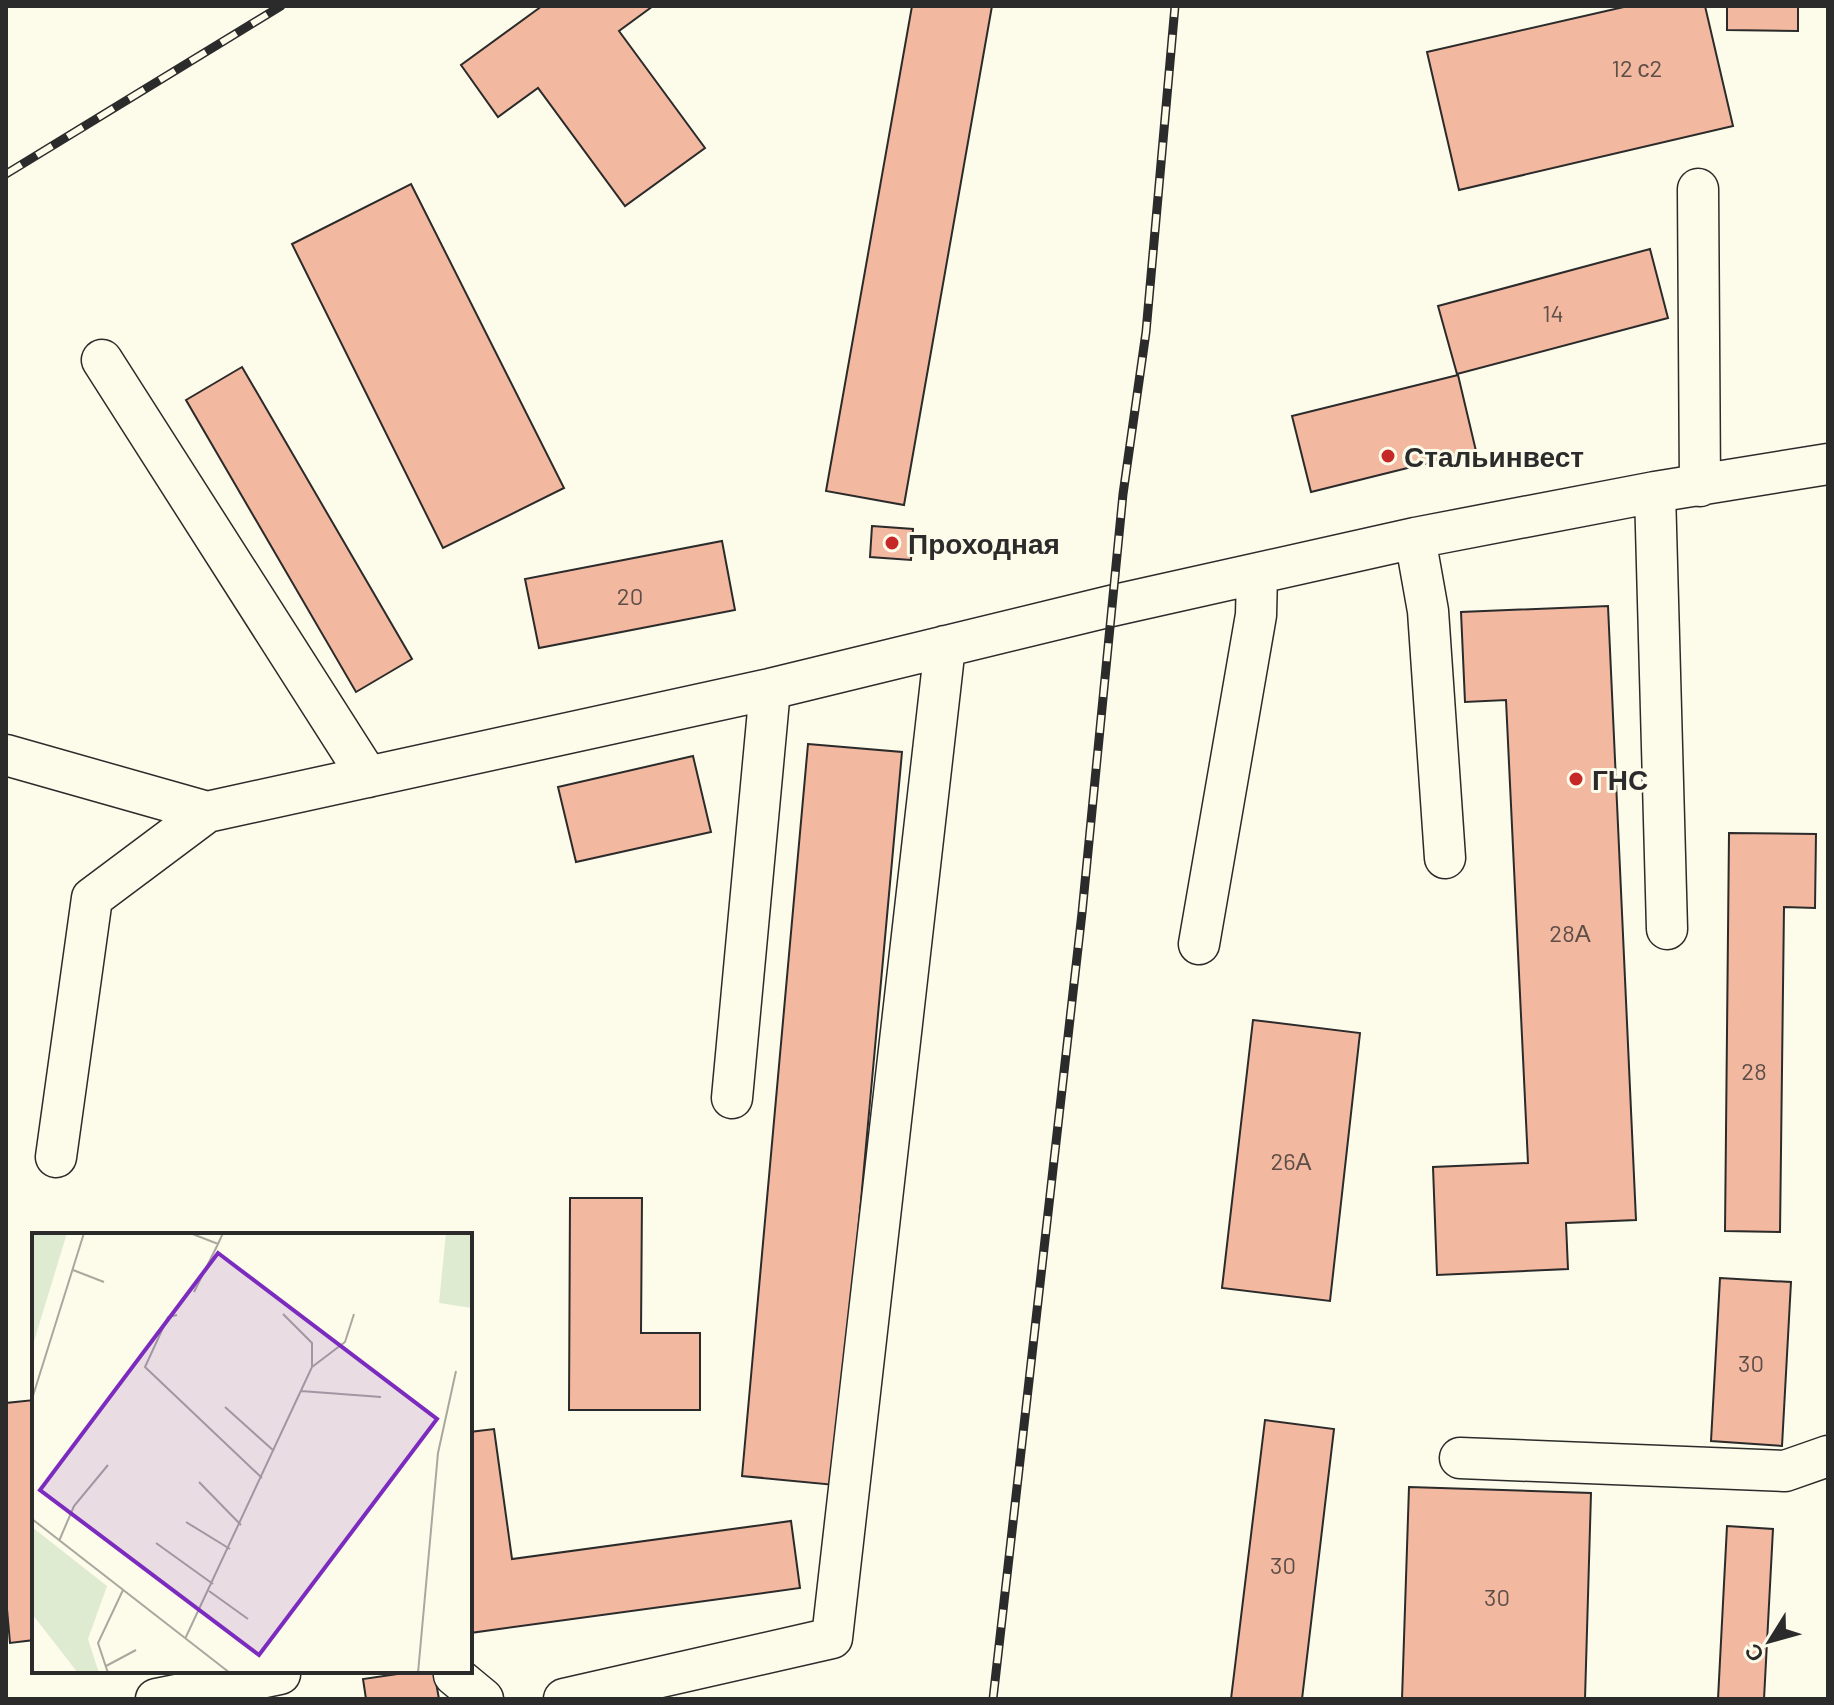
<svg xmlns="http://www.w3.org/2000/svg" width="1834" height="1705" font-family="Barlow,sans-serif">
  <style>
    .building { fill: #f2b8a0; stroke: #2b2b2b; stroke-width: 2 }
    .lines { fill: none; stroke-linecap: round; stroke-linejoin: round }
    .minor-casing { stroke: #2b2b2b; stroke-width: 43 }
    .minor { stroke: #fdfbea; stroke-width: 40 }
    .rail-casing { stroke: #2b2b2b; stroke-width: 9 }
    .rail { stroke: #fdfbea; stroke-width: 6; stroke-dasharray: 18; stroke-linecap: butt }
    .poi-dot { fill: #c62828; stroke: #fdfbea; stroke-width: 3 }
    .labels { text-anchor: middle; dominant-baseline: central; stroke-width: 6; stroke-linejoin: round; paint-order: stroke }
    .number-label { font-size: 24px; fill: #5d4e48 }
    .poi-label { font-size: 28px; font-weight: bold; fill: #2b2b2b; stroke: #fdfbea; text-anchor: start }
    .inset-road { fill: none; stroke: #a9a89e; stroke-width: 2 }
    .view { fill: #7b2cbf; fill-opacity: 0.15; stroke: #7b2cbf; stroke-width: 4 }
    .inset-edge { fill: none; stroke: #2b2b2b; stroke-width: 4 }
  </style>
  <rect width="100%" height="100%" fill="#fdfbea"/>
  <!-- building -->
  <path class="building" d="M542,6H653L619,31L705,148L625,206L538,88L498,117L461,65Z
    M912,6H992L904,505L826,491Z
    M1628,6H1705L1733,126L1459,190L1427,52Z
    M1727,6H1798V31L1727,30Z
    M411,184L564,488L443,548L292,244Z
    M1650,249L1668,318L1457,374L1438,306Z
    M242,367L412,659L356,692L186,400Z
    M1458,375L1476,451L1311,492L1292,416Z
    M872,526L913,529L911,560L870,557Z
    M722,541L735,610L539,648L525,579Z
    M1608,606L1636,1220L1566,1223L1568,1269L1437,1275L1433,1167L1528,1163L1506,700L1465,702L1461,612Z
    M808,744L902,752L835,1485L742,1476Z
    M693,756L711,832L576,862L558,787Z
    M1729,833L1816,834L1815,908L1784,907L1780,1232L1725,1231Z
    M1253,1020L1360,1033L1330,1301L1222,1288Z
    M570,1198H642L641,1333H700V1410H569Z
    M1720,1278L1791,1282L1782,1446L1711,1441Z
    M34,1400V1640L10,1643L6,1598V1403Z
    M1265,1420L1334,1429L1302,1699H1231Z
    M494,1429L512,1559L791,1521L800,1588L470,1633V1432Z
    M1409,1487L1591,1493L1585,1699H1402Z
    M1727,1526L1773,1529L1764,1699H1718Z
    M418,1671H434L439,1699H366L363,1679Z"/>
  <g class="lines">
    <!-- minor casing -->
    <g class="minor-casing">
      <path id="minor" d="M1698,189L1700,486
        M102,360L368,777
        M1655,492L1667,929
        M1415,538L1428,611L1445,858
        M6,755L207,812
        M1199,944L1256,615L1257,574
        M732,1098L770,689
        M56,1157L92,898L207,812L770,689L1111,606L1415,538L1655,492L1828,464
        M1460,1458L1785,1471L1828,1456
        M454,1675L483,1699
        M156,1699L280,1674
        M564,1699L832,1638L945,646"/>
    </g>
    <!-- minor -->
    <use href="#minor" class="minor"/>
    <!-- rail casing -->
    <g class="rail-casing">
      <path id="rail" d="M6,174L281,6
        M993,1699L1082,913L1123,494L1146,332L1175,6"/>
    </g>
    <!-- rail -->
    <use href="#rail" class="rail"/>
  </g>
  <!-- markers -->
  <g class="poi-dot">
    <circle cx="1388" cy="456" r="8"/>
    <circle cx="892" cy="543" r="8"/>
    <circle cx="1576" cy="779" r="8"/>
  </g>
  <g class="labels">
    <!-- number labels -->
    <g class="number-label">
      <text x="1637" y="67">12 с2</text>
      <text x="1553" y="312">14</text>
      <text x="630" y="595">20</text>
      <text x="1570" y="932">28А</text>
      <text x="1754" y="1070">28</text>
      <text x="1291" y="1160">26А</text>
      <text x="1751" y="1362">30</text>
      <text x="1283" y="1564">30</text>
      <text x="1497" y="1596">30</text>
    </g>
    <!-- poi labels -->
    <g class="poi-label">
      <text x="1404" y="456">Стальинвест</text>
      <text x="908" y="543">Проходная</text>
      <text x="1592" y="779">ГНС</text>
    </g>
  </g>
  <!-- overview -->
  <g transform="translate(32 1233)">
    <rect width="440" height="440" fill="#fdfbea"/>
    <path d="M0,0H35L0,115ZM414,0H440V75L407,70ZM0,294L75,353L56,406L67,440H46L0,381Z" fill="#deebd1"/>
    <path class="inset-road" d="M158,0L186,11L191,0M41,37L72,49M162,59L186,11M145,82L136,84L113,134L230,245M280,134L313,109L322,81M269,158L349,164M0,166L52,0M193,174L242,218M167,249L209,292M0,286L198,440M154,289L198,316M27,308L42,273L76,232M124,310L181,351M177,358L216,386M153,406L280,134V110L251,81M74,433L104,417M76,440L66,410L91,357M386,440L406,220L424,138"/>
    <path class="view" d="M186,20L405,186L227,422L8,257Z"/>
    <rect width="440" height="440" class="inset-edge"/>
  </g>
  <!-- border -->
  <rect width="1834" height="1705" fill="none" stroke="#2b2b2b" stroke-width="16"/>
  <!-- north arrow -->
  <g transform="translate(1770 1641) rotate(233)" stroke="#fdfbea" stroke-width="6" paint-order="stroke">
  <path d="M0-6L14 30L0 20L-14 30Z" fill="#2b2b2b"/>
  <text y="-12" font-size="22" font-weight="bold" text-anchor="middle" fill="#2b2b2b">С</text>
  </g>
</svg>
